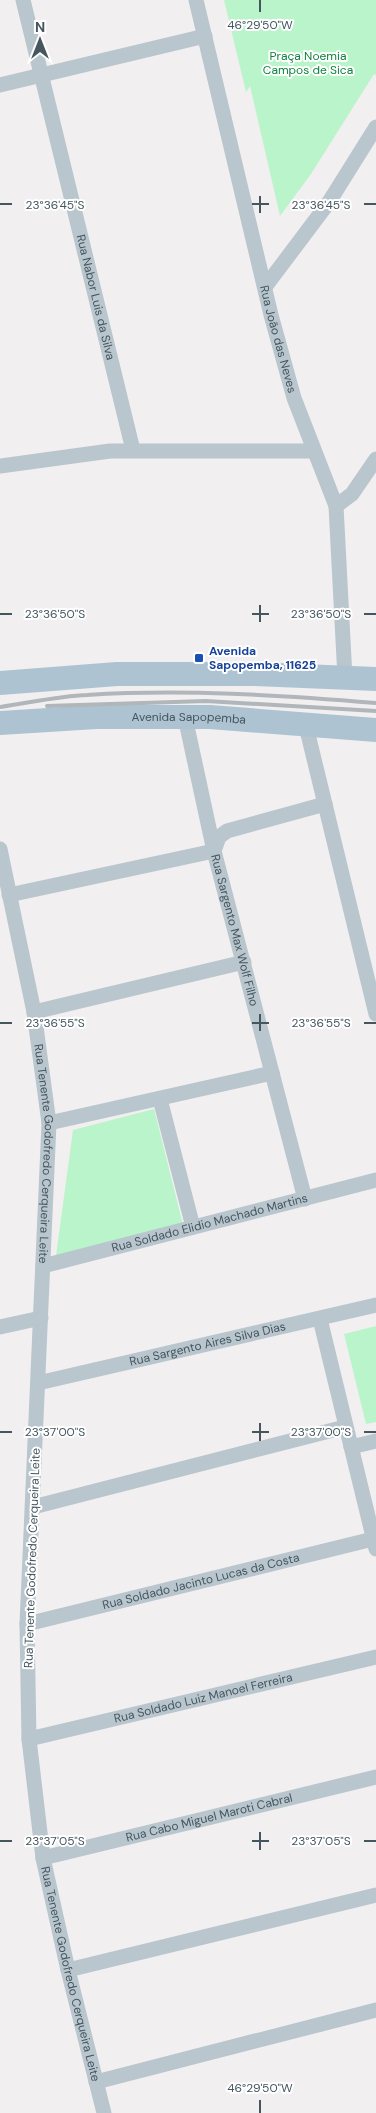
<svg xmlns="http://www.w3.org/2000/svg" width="376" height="2113" font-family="'DM Sans',sans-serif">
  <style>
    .green { fill: #baf4ca }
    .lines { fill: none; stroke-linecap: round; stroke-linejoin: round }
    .minor { stroke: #b9c6ce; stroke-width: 15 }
    .primary { stroke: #adc3d1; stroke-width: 24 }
    .rail { stroke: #b1b6bb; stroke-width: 4 }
    .ticks { fill: none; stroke: #45565f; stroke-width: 2 }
    .transit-dot { fill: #1a4fb4; stroke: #fff; stroke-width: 2 }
    .labels { text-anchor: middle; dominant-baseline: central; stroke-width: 4; stroke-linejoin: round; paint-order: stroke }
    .park-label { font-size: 12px; fill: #0e833d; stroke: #fff }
    .street-label { font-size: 12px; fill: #45565f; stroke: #fff }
    .transit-label { font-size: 12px; font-weight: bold; fill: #164399; stroke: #fff; text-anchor: start }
    .ticks-label { font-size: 12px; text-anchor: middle; fill: #45565f; stroke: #fff; stroke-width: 4; stroke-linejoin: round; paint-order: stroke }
  </style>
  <rect width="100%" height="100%" fill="#f2eff0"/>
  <!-- green -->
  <path class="green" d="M224,0H376V75L374,74L311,174L280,216L250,86L246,92Z
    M154,1109L183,1225L56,1256L73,1130Z
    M376,1326V1422L366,1424L344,1334Z"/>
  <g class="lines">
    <!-- minor -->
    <g class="minor">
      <path id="s1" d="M23,0L133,450"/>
      <path id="s2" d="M196,0L271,315L294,398L336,506L345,678"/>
      <path d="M0,85L205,36"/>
      <path d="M265,287L329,202L376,127"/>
      <path d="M0,466L110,451H314"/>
      <path d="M336,506L352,494L376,459"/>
      <path id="s3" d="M185,717L214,851L305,1199"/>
      <path d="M306,726L376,1014"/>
      <path id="s4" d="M0,849L34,1012L49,1123L27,1624L29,1739L43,1858L68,1970L104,2113"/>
      <path d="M9,895L214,851L219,837L227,831L325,804"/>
      <path d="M34,1012L244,962"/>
      <path d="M160,1099L193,1227"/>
      <path d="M49,1123L272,1073"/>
      <path id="s5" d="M43,1266L376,1180"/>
      <path d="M320,1319L376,1549"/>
      <path d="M0,1327L41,1318"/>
      <path id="s6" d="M38,1383L376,1305"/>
      <path d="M351,1447L376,1441"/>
      <path d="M33,1507L345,1427"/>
      <path id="s7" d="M27,1624L373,1539"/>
      <path id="s8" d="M29,1739L376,1657"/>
      <path id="s9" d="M43,1858L376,1777"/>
      <path d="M68,1970L376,1895"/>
      <path d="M96,2082L376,2010"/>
    </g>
    <!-- primary -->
    <g class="primary">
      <path d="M0,683L117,674H254L376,679"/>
      <path id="s10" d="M0,723L96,717H210L376,730"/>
    </g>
    <!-- rail -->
    <path class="rail" d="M47,706L206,701L376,711
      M0,707C29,703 58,696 87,695C183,689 280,695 376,703"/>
  </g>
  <!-- ticks -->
  <path class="ticks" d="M260,0V12M260,196V213M0,204H12M252,204H269M364,204H376M260,605V622M0,614H12M252,614H269M364,614H376M260,1014V1031M0,1023H12M252,1023H269M364,1023H376M260,1423V1441M0,1432H12M252,1432H269M364,1432H376M260,1832V1850M0,1841H12M252,1841H269M364,1841H376M260,2100V2113"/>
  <!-- markers -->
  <rect class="transit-dot" x="194" y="653" width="10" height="10" rx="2.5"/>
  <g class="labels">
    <!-- park labels -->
    <g class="park-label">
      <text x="308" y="56">Praça Noemia<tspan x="308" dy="14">Campos de Sica</tspan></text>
    </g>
    <!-- street labels -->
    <g class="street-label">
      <text stroke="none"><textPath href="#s1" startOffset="306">Rua Nabor Luis da Silva</textPath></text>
      <text stroke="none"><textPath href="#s2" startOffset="349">Rua João das Neves</textPath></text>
      <text stroke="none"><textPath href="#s10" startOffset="189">Avenida Sapopemba</textPath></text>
      <text stroke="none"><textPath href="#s3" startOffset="219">Rua Sargento Max Wolf Filho</textPath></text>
      <text stroke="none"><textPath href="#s4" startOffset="309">Rua Tenente Godofredo Cerqueira Leite</textPath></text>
      <text stroke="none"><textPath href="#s5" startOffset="172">Rua Soldado Elidio Machado Martins</textPath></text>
      <text stroke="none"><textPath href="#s6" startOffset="174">Rua Sargento Aires Silva Dias</textPath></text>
      <text transform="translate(32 1558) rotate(-88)">Rua Tenente Godofredo Cerqueira Leite</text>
      <text stroke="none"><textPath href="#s7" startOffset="179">Rua Soldado Jacinto Lucas da Costa</textPath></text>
      <text stroke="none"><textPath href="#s8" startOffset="179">Rua Soldado Luiz Manoel Ferreira</textPath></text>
      <text stroke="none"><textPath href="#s9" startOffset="171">Rua Cabo Miguel Maroti Cabral</textPath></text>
      <text stroke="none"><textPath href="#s4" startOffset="1134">Rua Tenente Godofredo Cerqueira Leite</textPath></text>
    </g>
    <!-- transit labels -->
    <g class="transit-label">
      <text x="209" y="651">Avenida<tspan x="209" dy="14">Sapopemba, 11625</tspan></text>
    </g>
  </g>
  <g class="ticks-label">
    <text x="260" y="29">46°29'50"W</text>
    <text x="55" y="209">23°36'45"S</text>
    <text x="321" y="209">23°36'45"S</text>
    <text x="55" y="618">23°36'50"S</text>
    <text x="321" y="618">23°36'50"S</text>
    <text x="55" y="1027">23°36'55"S</text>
    <text x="321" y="1027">23°36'55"S</text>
    <text x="55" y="1436">23°37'00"S</text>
    <text x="321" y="1436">23°37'00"S</text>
    <text x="55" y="1845">23°37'05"S</text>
    <text x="321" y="1845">23°37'05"S</text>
    <text x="260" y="2092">46°29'50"W</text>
  </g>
  <!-- north arrow -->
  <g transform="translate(40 40)" stroke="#ffffff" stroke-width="4" paint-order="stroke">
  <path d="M0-4L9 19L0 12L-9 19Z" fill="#45565f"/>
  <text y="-8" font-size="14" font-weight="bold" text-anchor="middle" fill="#45565f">N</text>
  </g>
</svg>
